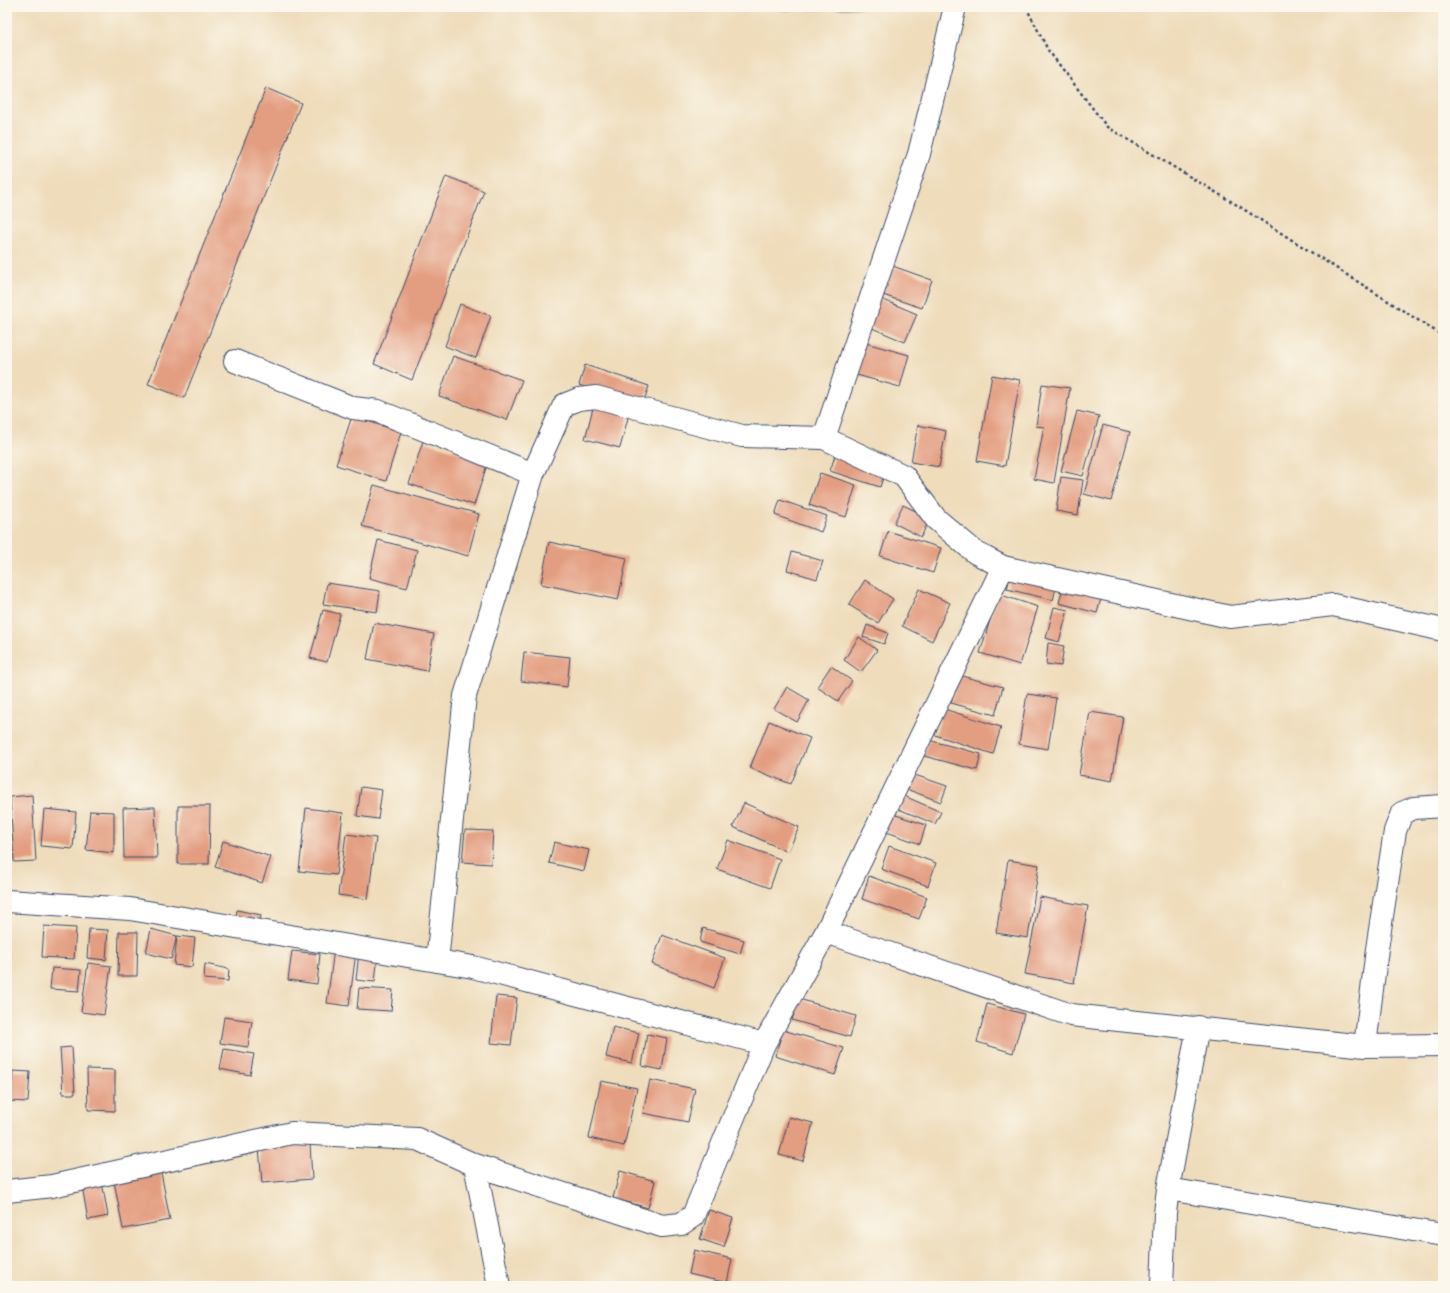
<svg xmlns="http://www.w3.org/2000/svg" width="1450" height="1293" font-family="'Libre Bodoni',serif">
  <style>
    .forest { fill: #6caf72; stroke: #446f68 }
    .building { fill: #e39d80 }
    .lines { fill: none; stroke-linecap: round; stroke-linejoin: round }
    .street-casing { stroke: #3b496c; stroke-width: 24 }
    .path { stroke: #3b496c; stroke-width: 2.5; stroke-dasharray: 3 3; stroke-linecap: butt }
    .street { stroke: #fff; stroke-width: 22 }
  </style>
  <rect width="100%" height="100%" fill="#fbf7ec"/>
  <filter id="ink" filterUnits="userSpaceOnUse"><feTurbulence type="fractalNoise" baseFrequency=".025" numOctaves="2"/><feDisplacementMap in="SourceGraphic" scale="8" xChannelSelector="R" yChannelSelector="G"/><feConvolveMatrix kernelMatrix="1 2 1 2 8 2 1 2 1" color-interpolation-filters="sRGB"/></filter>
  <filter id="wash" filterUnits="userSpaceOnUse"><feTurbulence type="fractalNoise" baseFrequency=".012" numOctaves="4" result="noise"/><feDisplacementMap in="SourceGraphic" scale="16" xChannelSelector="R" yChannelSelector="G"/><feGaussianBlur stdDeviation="0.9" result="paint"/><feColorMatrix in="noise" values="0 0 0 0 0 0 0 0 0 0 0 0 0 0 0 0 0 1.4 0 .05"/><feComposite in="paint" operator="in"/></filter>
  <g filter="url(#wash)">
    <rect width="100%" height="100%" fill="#eedcba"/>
    <!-- forest -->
    <path class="forest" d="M772,7H882L785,10Z"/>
    <g id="blocks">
      <!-- building -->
      <path class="building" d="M266,88L301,103L184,398L148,384Z
        M446,176L484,191L412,380L374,364Z
        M887,264L932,280L922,308L877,293Z
        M877,297L917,314L905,342L865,325Z
        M460,304L491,316L476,358L445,346Z
        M862,342L909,355L900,387L853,374Z
        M453,356L522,380L507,420L439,396Z
        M585,365L649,386L642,406L579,385Z
        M992,375L1020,380L1005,466L977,461Z
        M1042,384L1070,388L1054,483L1034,479L1044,427L1036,426Z
        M594,404L629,414L620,448L585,439Z
        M1077,411L1099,416L1083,476L1061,471Z
        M352,416L401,432L386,481L336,465Z
        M918,425L946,431L939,467L911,462Z
        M1103,425L1130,432L1111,501L1084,494Z
        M423,441L488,462L474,505L409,484Z
        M836,453L886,469L880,487L830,471Z
        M820,473L856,485L846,517L809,505Z
        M1061,477L1083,480L1078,515L1056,511Z
        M374,485L479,514L468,556L362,526Z
        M780,500L827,516L821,532L775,515Z
        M903,505L930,518L921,537L894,523Z
        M888,531L941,548L933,573L880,556Z
        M378,540L417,550L407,588L369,578Z
        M549,542L627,558L618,600L541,584Z
        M792,552L823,561L817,579L787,570Z
        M1011,573L1057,584L1053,600L1007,589Z
        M865,580L893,599L878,623L849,605Z
        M327,583L380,591L377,612L323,604Z
        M1063,586L1102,595L1097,613L1059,603Z
        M919,589L950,603L932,641L902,626Z
        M998,594L1038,607L1020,665L980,653Z
        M1054,607L1068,610L1059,642L1046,638Z
        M323,610L340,614L327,662L310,658Z
        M374,623L434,634L427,671L367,659Z
        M867,625L888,633L884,644L863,637Z
        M859,637L877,650L861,672L844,660Z
        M1048,643L1064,646L1061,666L1046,664Z
        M524,652L570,657L567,687L521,681Z
        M831,666L852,681L838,701L817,687Z
        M958,675L1003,687L995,715L951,703Z
        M787,687L809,700L797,722L774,709Z
        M1027,694L1056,698L1048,749L1019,744Z
        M944,709L1001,727L993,754L935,735Z
        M1090,712L1123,717L1112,781L1079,775Z
        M769,721L810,738L791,784L750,768Z
        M928,740L981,754L977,770L924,756Z
        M912,774L947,786L941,802L906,789Z
        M361,787L382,790L378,819L357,816Z
        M32,795L36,861L14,862L10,797Z
        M902,795L941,812L935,824L896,808Z
        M744,803L799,827L788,852L733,827Z
        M178,806H210L209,864H178Z
        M155,807L157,858H124L123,808Z
        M306,808L343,813L336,875L299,871Z
        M44,809L76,812L73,849L41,846Z
        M90,811L114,812V853L86,850Z
        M890,813L926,825L920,844L884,831Z
        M465,830L493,831L491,864L462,862Z
        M346,834L376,838L368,899L338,895Z
        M728,840L780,859L770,888L717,869Z
        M223,841L271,857L262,883L215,867Z
        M554,842L589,850L584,871L549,863Z
        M889,846L936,863L928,886L881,869Z
        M1008,860L1039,865L1028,938L996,933Z
        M869,876L927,897L919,919L862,899Z
        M1040,897L1088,906L1074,983L1025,974Z
        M237,910L261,915L259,925L235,921Z
        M44,926L76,928L74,959L42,957Z
        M703,928L744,940L740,954L700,942Z
        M89,929L108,930L106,960L87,958Z
        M151,929L177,936L195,938L192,967L174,965L177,936L171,959L146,953Z
        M119,932H138L137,976H118Z
        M662,935L725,958L714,988L652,964Z
        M334,949L356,952L349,1006L327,1003Z
        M292,951L320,954L317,984L288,980Z
        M359,952L378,954L375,982L356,980Z
        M88,963L111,966L104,1015L81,1012Z
        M205,964L229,969L228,981L204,979Z
        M52,968L81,970L79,991L50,989Z
        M359,988L393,990L391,1011L357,1009Z
        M496,996L517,998L511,1045L491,1043Z
        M799,999L856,1016L850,1037L792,1020Z
        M987,1004L1024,1014L1013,1053L977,1042Z
        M224,1017L252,1021L248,1047L220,1043Z
        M613,1027L639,1033L632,1063L606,1057Z
        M783,1030L844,1048L835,1075L775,1056Z
        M647,1034L667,1038L662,1070L642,1066Z
        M72,1047L75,1094H63L60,1048Z
        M224,1049L254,1054L250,1075L220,1069Z
        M87,1069L115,1070V1111L88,1110Z
        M13,1071L30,1072L28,1102L10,1101Z
        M650,1080L695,1089L688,1122L643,1113Z
        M601,1081L637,1088L624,1146L589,1138Z
        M789,1117L813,1123L803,1161L779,1155Z
        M310,1143L312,1179L262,1183L259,1147Z
        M160,1167L170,1220L123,1229L113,1176Z
        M620,1171L655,1181L648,1208L613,1198Z
        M102,1182L108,1216L88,1220L82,1186Z
        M709,1210L733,1218L724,1247L700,1239Z
        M694,1250L732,1259L727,1283L689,1274Z"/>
    </g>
  </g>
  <g filter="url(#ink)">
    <use href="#blocks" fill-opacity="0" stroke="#3b496c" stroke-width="1"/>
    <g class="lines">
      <!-- street casing -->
      <g class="street-casing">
        <path id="street" d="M235,361L353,408L378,411L533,474
          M824,438L919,154L955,7
          M7,901L130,909L473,967L764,1044
          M826,932L1071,1015L1365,1046L1443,1045
          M437,961L465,696L533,474L564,405L579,399L596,397L742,436L824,438L904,476L936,519L976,553L1003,567L1230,617L1333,605L1443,630
          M1365,1046L1377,949L1395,831L1402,813L1414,808L1443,806
          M475,1165L499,1286
          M1168,1189L1443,1235
          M7,1191L52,1186L292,1133L417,1139L475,1165L662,1226L681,1224L693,1216L764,1044L826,932L1003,567
          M1162,1286L1165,1213L1168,1189L1198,1027"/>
      </g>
      <!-- path -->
      <path class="path" d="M1026,7L1048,50L1107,127L1237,205L1443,336"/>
      <!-- street -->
      <use href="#street" class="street"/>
    </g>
  </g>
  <!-- margin -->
  <rect width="1450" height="1293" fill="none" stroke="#fbf7ec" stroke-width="24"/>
</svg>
